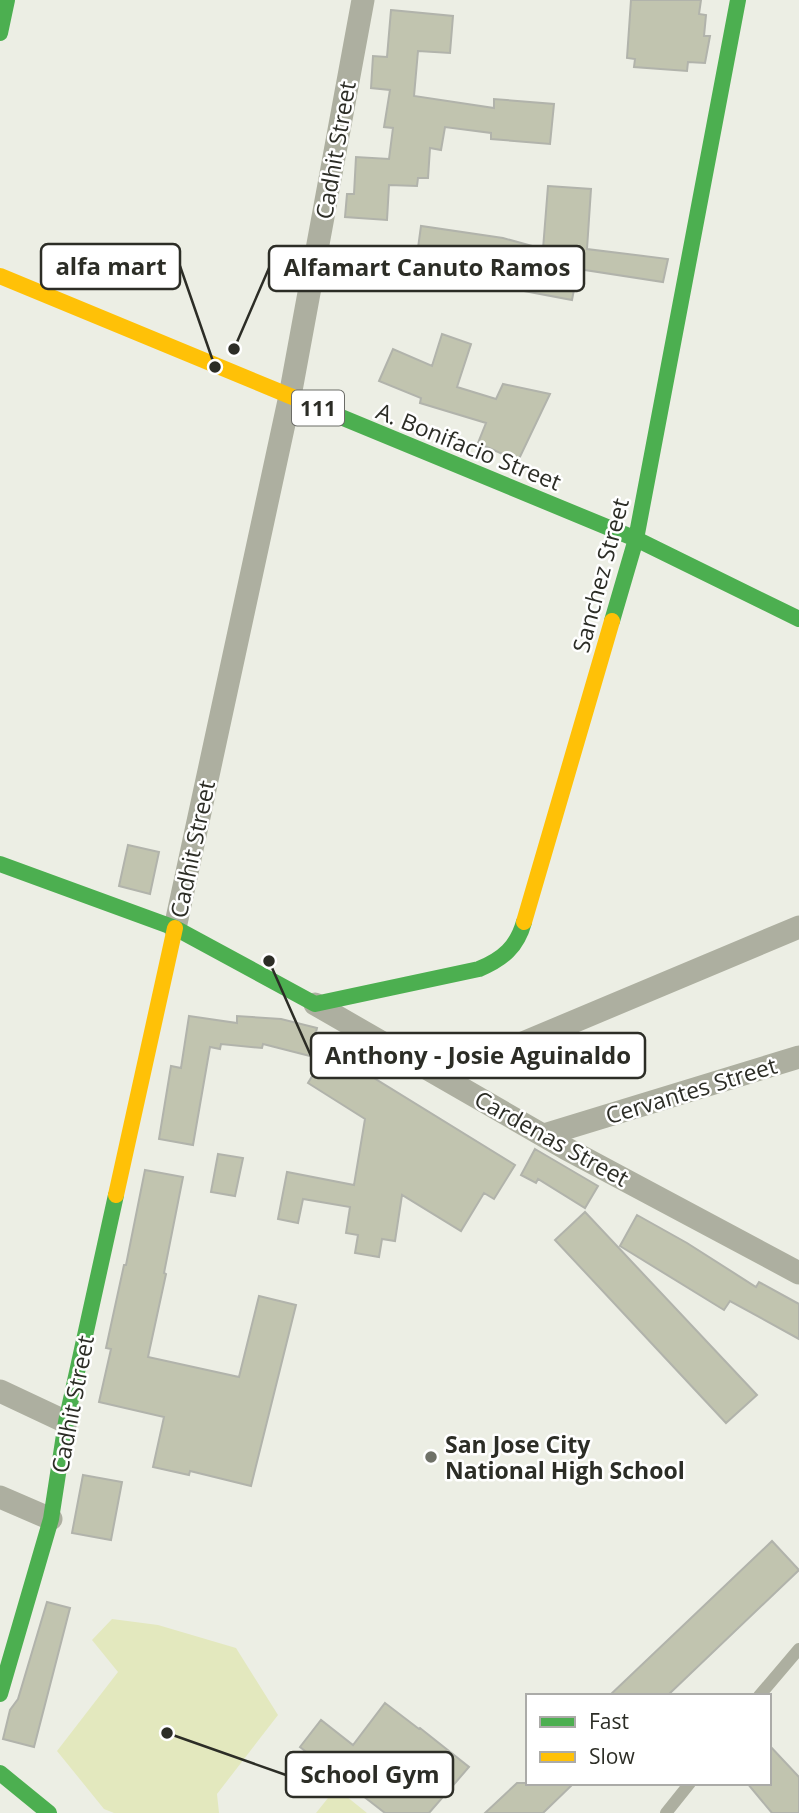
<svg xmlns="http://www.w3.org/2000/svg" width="799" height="1813" font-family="'Open Sans',sans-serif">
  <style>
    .green { fill: #e3e8be }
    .building { fill: #c1c4af; stroke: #b1b3ab; stroke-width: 2 }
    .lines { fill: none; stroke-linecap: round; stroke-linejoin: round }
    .lane { stroke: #adafa0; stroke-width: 12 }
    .street { stroke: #adafa0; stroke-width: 23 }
    .fast { stroke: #4caf50; stroke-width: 16 }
    .slow { stroke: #ffc107; stroke-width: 16 }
    .poi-dot { fill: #6f7168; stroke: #fff; stroke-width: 2.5 }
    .labels { text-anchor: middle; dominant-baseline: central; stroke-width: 5; stroke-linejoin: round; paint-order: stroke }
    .shield { fill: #fff; stroke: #6b6c67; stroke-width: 2 }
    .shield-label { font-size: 21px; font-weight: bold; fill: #2c2d26 }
    .street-label { font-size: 23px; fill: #2c2d26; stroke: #fff }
    .poi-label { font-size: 23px; font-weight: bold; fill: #2c2d26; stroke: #fff; text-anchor: start }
    .leader { fill: none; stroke: #2c2d26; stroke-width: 2.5 }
    .callout-dot { fill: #2c2d26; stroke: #fff; stroke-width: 2.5 }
    .callout { fill: #fff; stroke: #2c2d26; stroke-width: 2.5 }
    .callout-label { font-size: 24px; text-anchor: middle; font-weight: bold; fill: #2c2d26 }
  </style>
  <rect width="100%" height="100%" fill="#eceee4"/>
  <!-- green -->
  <path class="green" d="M112,1619L158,1625L236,1648L278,1715L217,1794L219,1813H114L104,1809L57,1751L118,1672L92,1640Z
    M336,1788L367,1813H316Z"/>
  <!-- building -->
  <path class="building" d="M631,0H701L699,14L706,15L704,36H710L705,63L688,62L687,71L634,67L635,59L627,58Z
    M391,10L453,16L450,53L418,51L414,96L494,108V99L554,104L550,144L491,139V133L445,127L441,150L430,148L428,178H418L417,186L389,185L387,220L345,217L347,194H354L356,157L389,159L393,128L384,127L390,90L371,88L373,56L387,57Z
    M548,186L591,189L587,249L668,259L663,282L578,269L572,300L456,278L457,275L415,270L421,226L503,238L543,249Z
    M442,334L471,344L457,387L496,399L503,384L550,394L518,461L478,443L486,423L420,403L421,398L379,381L393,349L432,366Z
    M128,845L159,852L150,894L119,886Z
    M189,1016L237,1023V1016L281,1019L317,1028L310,1056L263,1044L262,1048L221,1044L220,1049L210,1047L193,1145L159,1139L171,1066L181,1068Z
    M325,1055L361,1077L364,1072L515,1165L494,1199L484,1193L461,1231L402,1195L395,1241L382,1239L379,1257L355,1253L358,1235L346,1233L350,1207L303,1199L298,1223L278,1219L287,1172L354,1185L365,1119L308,1083Z
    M535,1149L598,1186L585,1208L538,1179L536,1183L521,1175Z
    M218,1154L243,1158L235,1196L211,1192Z
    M145,1170L183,1177L164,1273L166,1274L148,1357L239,1377L259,1296L296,1305L251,1486L190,1471L189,1475L153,1467L164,1417L99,1402L111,1349L106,1348L124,1265H126Z
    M585,1212L757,1395L726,1423L555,1240Z
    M637,1215L687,1243L756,1287L759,1282L799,1304V1339L730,1301L724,1310L620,1246Z
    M83,1475L122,1482L111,1540L72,1533Z
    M772,1541L799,1570L667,1696H609Z
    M47,1602L70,1608L34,1747L3,1739L10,1710L18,1699Z
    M385,1703L419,1729L420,1728L469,1767L429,1813H385L300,1747L321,1720L353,1745Z
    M769,1745L799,1777V1813H772L747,1783H769Z
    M517,1783H574L543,1813H485Z"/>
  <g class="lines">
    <!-- lane -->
    <path class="lane" d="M759,1696L799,1649
      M666,1813L690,1783"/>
    <!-- street -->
    <path class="street" d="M175,928L290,396L363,0
      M315,1004L565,1148L799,1273
      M442,1077L799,927
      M544,1135L799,1057
      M0,1391L66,1422
      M0,1497L51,1519"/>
    <!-- fast -->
    <path class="fast" d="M0,33L7,0
      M307,403L636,539L738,0
      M612,621L636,539L799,619
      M0,864L175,928L315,1004L479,969C503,959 517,947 524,922
      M0,1694L51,1519L66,1422L116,1195
      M0,1773L49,1813"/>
    <!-- slow -->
    <path class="slow" d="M0,276L307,403
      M524,922L612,621
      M116,1195L175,928"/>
  </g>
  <!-- markers -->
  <circle class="poi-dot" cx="431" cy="1457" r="7"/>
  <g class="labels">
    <!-- shield labels -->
    <rect class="shield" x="292" y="390.5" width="52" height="35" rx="5"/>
    <g class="shield-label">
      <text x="318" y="408">111</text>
    </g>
    <!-- street labels -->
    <g class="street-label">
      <text transform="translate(335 150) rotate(-80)">Cadhit Street</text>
      <text transform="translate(469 446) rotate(22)">A. Bonifacio Street</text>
      <text transform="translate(600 575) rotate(-75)">Sanchez Street</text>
      <text transform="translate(192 849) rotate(-78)">Cadhit Street</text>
      <text transform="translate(691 1090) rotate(-17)">Cervantes Street</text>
      <text transform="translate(552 1138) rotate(29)">Cardenas Street</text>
      <text transform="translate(72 1404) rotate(-79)">Cadhit Street</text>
    </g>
    <!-- poi labels -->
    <g class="poi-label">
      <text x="445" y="1444">San Jose City<tspan x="445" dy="26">National High School</tspan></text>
    </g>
  </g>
  <!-- callouts -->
  <path class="leader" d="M215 367L180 266M234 349L269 268M269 961L311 1056M167 1733L286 1775"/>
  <g class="callout-dot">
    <circle cx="215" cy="367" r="7"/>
    <circle cx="234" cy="349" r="7"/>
    <circle cx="269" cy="961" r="7"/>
    <circle cx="167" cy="1733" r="7"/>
  </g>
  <g class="callout">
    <rect x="41" y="244" width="139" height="45" rx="7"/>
    <rect x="269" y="246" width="315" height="45" rx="7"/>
    <rect x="311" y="1033" width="334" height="45" rx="7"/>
    <rect x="286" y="1752" width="167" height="45" rx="7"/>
  </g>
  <g class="callout-label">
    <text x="111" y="275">alfa mart</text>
    <text x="427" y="276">Alfamart Canuto Ramos</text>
    <text x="478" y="1064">Anthony - Josie Aguinaldo</text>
    <text x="370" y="1783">School Gym</text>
  </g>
  <!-- legend -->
  <rect x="526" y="1694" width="245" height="91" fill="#ffffff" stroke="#ababa8" stroke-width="2"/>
  <rect x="540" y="1717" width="35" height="10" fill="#4caf50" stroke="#ababa8" stroke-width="2"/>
  <text x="589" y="1729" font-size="21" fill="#2c2d26">Fast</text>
  <rect x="540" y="1752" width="35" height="10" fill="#ffc107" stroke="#ababa8" stroke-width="2"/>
  <text x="589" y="1764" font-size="21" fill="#2c2d26">Slow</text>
</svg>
